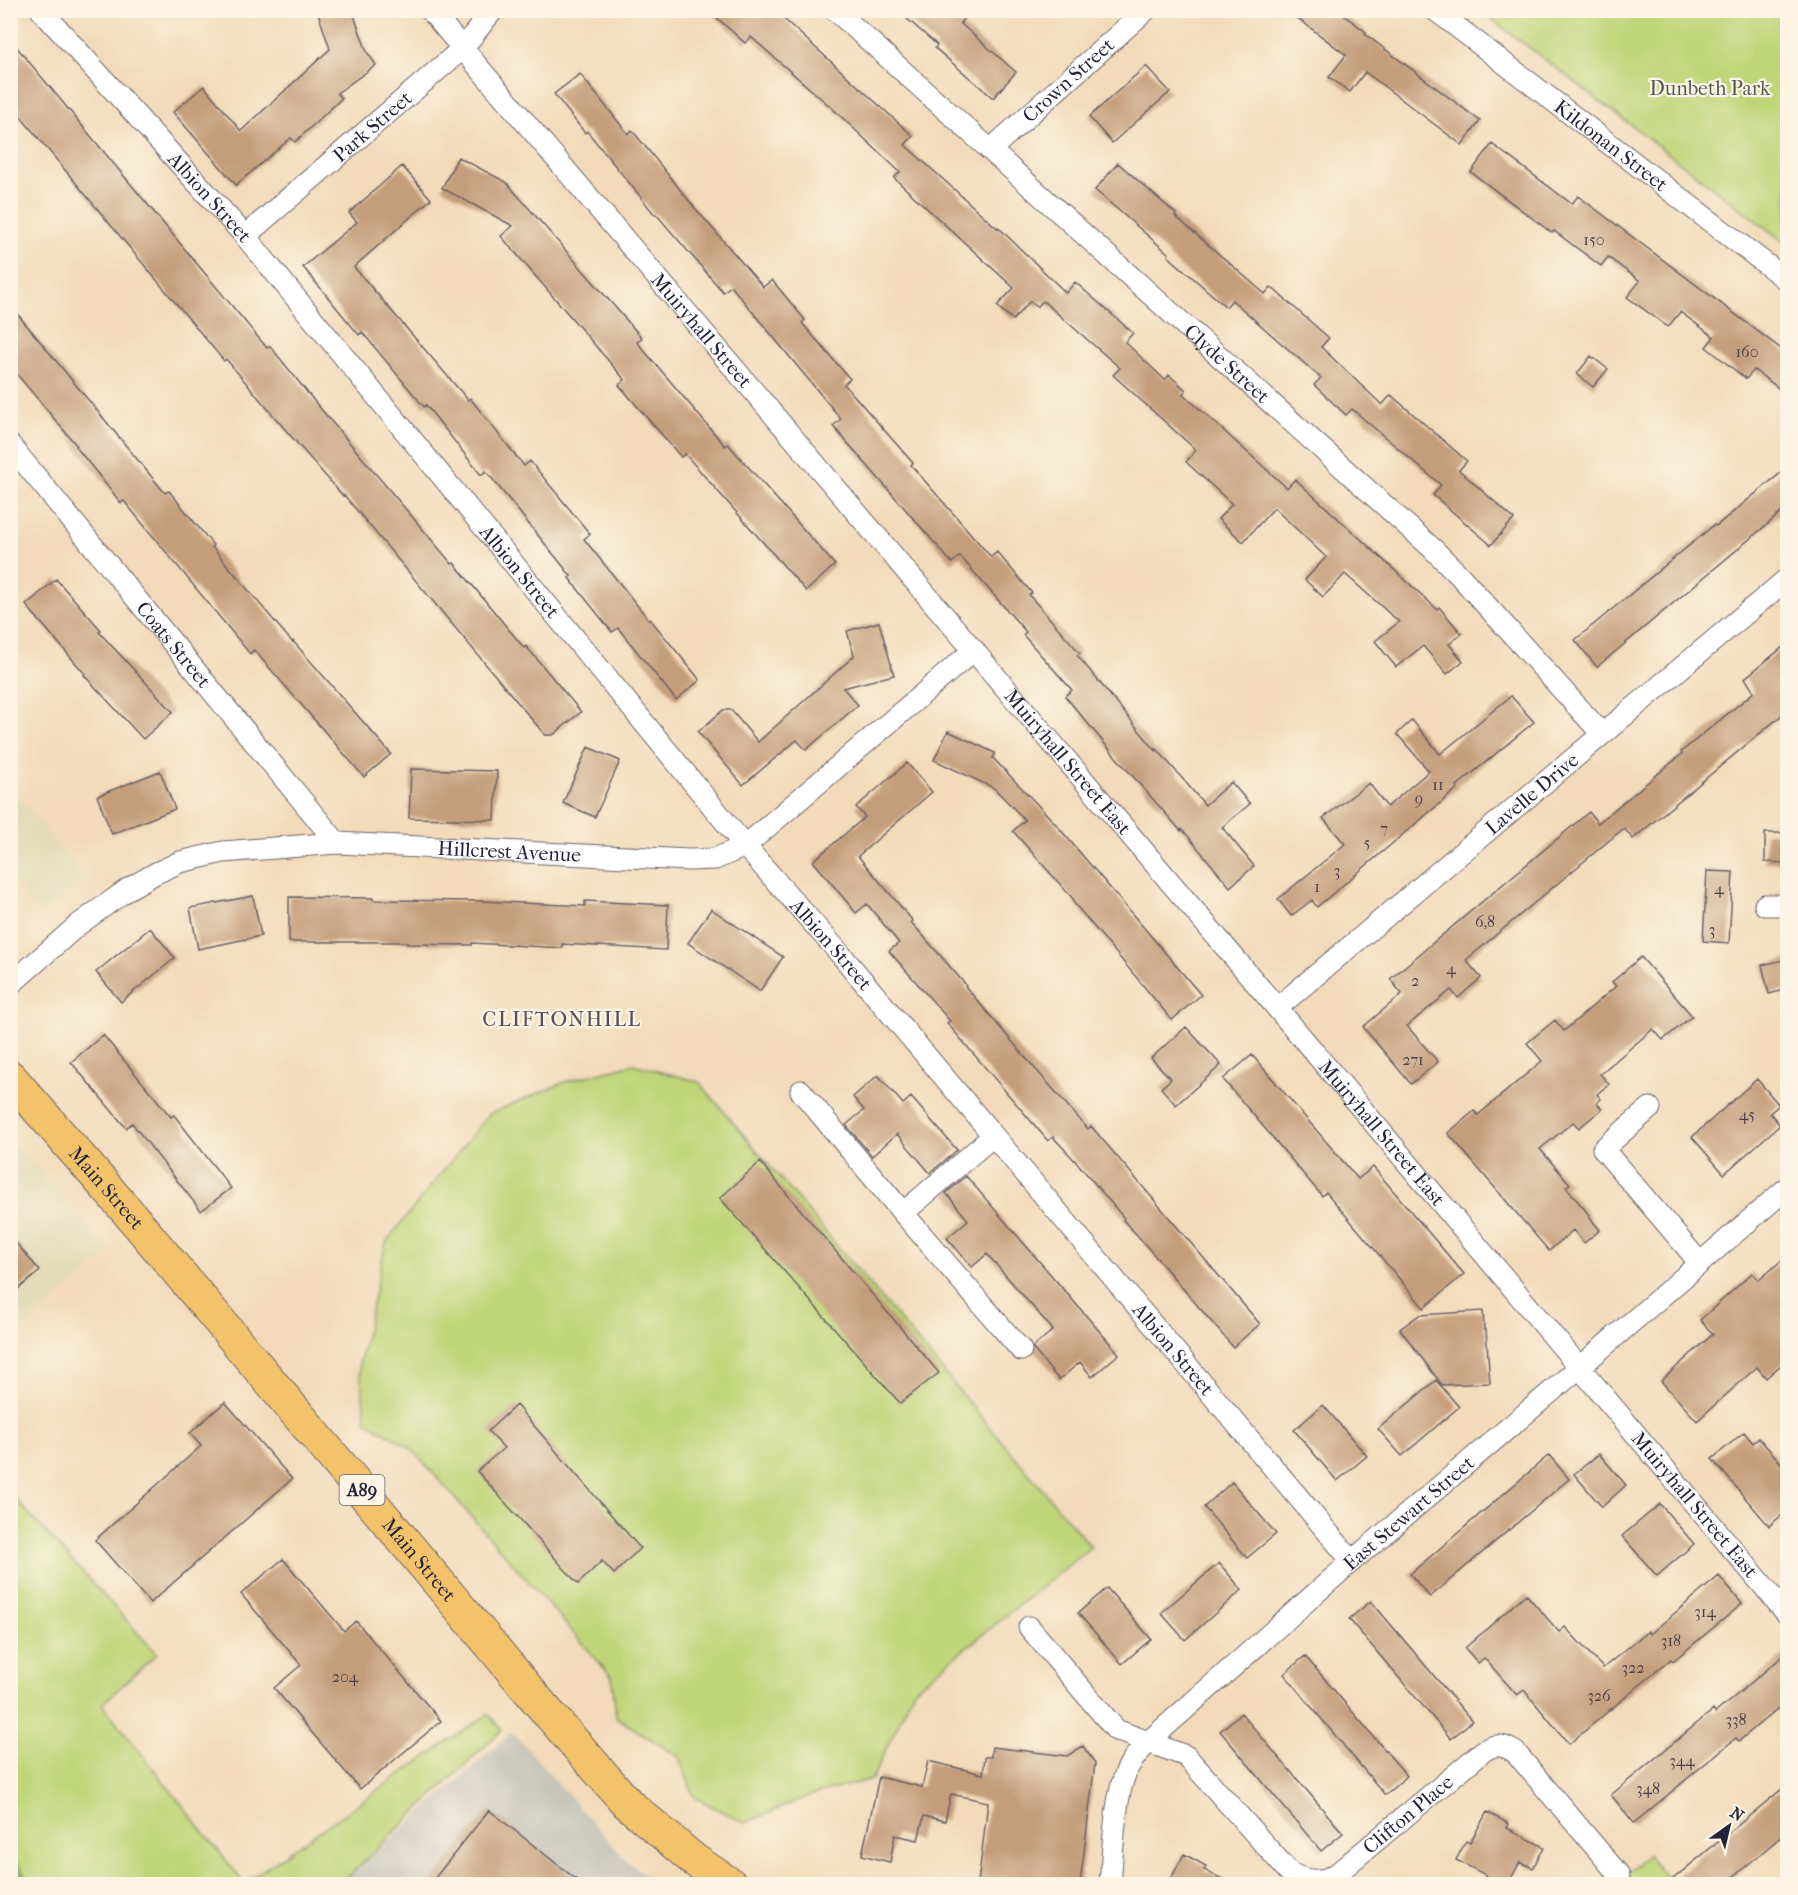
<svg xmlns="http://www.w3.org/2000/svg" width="1798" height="1895" font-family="'IM FELL French Canon',serif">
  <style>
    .built { fill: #e3dbba }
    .industrial { fill: #c6c5b8 }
    .green { fill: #c0d579; stroke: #717c5a; stroke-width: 1.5 }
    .forest { fill: #98b669; stroke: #5d6c52; stroke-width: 1.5 }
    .building { fill: #c49e7a }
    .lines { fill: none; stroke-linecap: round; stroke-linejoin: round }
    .street-casing { stroke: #6b6267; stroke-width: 23 }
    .primary-casing { stroke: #6b6267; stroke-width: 35 }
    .street { stroke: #fff; stroke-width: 21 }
    .primary { stroke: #f2c36a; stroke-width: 33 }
    .labels { text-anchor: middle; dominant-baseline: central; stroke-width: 4.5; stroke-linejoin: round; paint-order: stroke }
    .number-label { font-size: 16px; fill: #4a414b }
    .shield { fill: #fcf5e5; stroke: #63616e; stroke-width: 1.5 }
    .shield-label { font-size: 18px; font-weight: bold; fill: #22223b }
    .street-label { font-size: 20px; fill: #22223b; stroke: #fcf5e5 }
    .park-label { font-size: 20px; fill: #51584e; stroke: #fcf5e5 }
    .neighbourhood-label { font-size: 21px; letter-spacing: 1.5px; fill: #5b4d51; stroke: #fcf5e5 }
  </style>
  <rect width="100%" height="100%" fill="#fcf5e5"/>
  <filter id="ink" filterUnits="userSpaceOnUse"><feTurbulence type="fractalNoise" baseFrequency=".0167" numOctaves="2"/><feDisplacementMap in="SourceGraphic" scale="12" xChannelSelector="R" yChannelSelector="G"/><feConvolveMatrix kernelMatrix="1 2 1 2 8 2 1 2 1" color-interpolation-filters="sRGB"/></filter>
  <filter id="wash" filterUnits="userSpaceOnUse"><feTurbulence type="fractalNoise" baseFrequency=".008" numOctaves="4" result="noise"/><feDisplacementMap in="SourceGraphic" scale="24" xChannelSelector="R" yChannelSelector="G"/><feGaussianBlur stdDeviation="1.35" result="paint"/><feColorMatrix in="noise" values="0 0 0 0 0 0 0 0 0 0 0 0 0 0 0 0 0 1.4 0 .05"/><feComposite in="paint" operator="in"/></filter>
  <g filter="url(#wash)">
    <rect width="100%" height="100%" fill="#f2daba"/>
    <!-- built -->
    <path class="built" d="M11,788L85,879L42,914L11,877Z
      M10,1141L110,1252L11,1336H10Z"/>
    <!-- industrial -->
    <path class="industrial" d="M512,1732L627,1861L657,1884H340Z"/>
    <!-- green -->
    <path class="green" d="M1481,11H1787V244Z
      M633,1064L699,1082L1091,1547L914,1690L872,1779L812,1795L745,1823L694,1797L679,1757L616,1717L612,1677L411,1448L366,1421L359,1365L386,1242L489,1114L565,1082Z
      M10,1493L157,1654L102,1704L244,1883L488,1714L502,1730L340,1884H11Z
      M1648,1855L1672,1884H1634L1624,1875Z"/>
    <!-- forest -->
    <path class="forest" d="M10,1856H11L33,1884H11Z"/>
    <g id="blocks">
      <!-- building -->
      <path class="building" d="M317,10H352L367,52L376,65L337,93L342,98L295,142L291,138L236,185L173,112L204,86L241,131L330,49Z
        M708,10H774L913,136L905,145L997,228L998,227L1066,293L1075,282L1133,333L1125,342L1165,380L1169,375L1186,390L1183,394L1287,488L1295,479L1437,609L1439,607L1462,634L1449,644L1463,661L1447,674L1423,646L1396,667L1375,641L1399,622L1345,574L1323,597L1305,580L1326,557L1274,508L1243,542L1218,519L1232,504L1186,462L1196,450L1113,375L1120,368L1043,301L1037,307L1030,301L1013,320L997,306L1014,288L894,178L900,172L833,109L751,37L745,43Z
        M897,10H971L960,23L1016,72L993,98L935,48L937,45Z
        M1287,10H1337L1366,32L1365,34L1480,121L1462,145L1365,72L1350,92L1329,77L1346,55Z
        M10,39L267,348L270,346L315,402L452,564L454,563L524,648L526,646L581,712L553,735H545L344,495L343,496L283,427L226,359L224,361L10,104Z
        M1146,66L1170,92L1112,143L1089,117Z
        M580,74L628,134L632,130L695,208L763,287L772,280L805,320L802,323L850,379L844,384L913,463L911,465L991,557L997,552L1032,593L1029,595L1080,653L1077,655L1156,751L1157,749L1205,805L1231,782L1250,804L1222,827L1254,866L1230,887L1182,829L1181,831L1115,756L1065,696L1072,690L1023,635L1026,632L960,556L952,563L833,426L841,419L731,286L723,292L656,214L655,215L587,131L585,133L554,94Z
        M1492,144L1572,204L1578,196L1788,354V395L1754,370L1746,379L1706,347L1714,337L1680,312L1668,327L1627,297L1640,281L1608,257L1601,266L1554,231L1552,233L1471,172Z
        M458,157L506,182L642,338L637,342L725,446L728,444L835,565L806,591L685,454L681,457L619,385L625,380L501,236L513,226L442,188Z
        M1118,163L1176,214L1175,216L1265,294L1271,287L1329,338L1321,347L1382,405L1391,395L1467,461L1459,470L1514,519L1491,545L1433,495L1441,485L1352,409L1346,415L1314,385L1321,378L1232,300L1226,307L1168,256L1169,254L1095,190Z
        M402,166L431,199L354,267L468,400L470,398L524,466L530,461L590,534L584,539L649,620L650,619L700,680L676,700L618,628L612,632L569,578L571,576L486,471L481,475L426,405L424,407L362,332L359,335L303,267L357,222L349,213Z
        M10,305L165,493L169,491L213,545L212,547L292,642L293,641L391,754L364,777L254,650L250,654L124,501L121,503L76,447L77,446L10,366Z
        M1591,356L1608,369L1593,387L1577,374Z
        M1788,467V507L1597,667L1575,640L1714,525L1716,526Z
        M56,579L101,630L99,632L173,712L143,739L84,675L85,674L26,605Z
        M879,622L894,675L843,688L858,705L806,750L797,740L743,785L698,732L723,710H731L758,742L854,656L847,631Z
        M1788,643V710L1633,839L1624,828L1466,960L1481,978L1458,998L1451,990L1407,1026L1438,1062L1411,1084L1363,1027L1402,994L1390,979L1589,812L1598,823L1682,754L1681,752L1754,692L1745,678Z
        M1511,696L1534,722L1457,786L1458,788L1317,907L1312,900L1291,916L1278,899L1345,844L1323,818L1369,783L1387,807L1429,771L1397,734L1412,720L1440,754Z
        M948,731L995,753L993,758L1054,822L1201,995L1172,1020L1073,902L1074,900L1013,831L1025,820L994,788L934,760Z
        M588,747L620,761L595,817L563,803Z
        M907,763L932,792L858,856L913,921L911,922L966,985L965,986L1032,1065L1088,1129L1091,1126L1260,1324L1233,1347L1137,1235L1123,1220L1124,1218L1079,1165L1053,1137L1048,1141L947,1023L950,1021L889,951L899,943L867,904L856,913L813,861L865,817L856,807Z
        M411,769L497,771L495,820L409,818Z
        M160,771L175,809L112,834L97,796Z
        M1765,833H1788V863L1765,862Z
        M1707,871L1733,872L1729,943L1703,941Z
        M253,896L261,936L198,949L190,908Z
        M289,897L373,898V900L482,901L585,906V901L668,905L666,950L562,944V948L472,943V945L407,944V942H289Z
        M711,909L783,957L760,991L688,943Z
        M150,928L175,958L121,1002L96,972Z
        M1641,957L1692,1016L1663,1040L1653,1029L1600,1074L1609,1084L1597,1094L1601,1099L1597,1103L1602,1109L1579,1128L1573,1122L1540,1149L1570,1184L1566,1187L1590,1216L1589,1217L1600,1230L1584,1243L1573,1230L1549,1251L1448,1133L1474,1111L1478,1115L1542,1061L1527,1043L1555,1020L1564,1031L1616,986L1612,982Z
        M1788,959V989L1769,994L1762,965Z
        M1186,1027L1221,1065L1176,1105L1161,1088L1171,1079L1151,1058Z
        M103,1035L171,1117L174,1115L231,1188L201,1211L132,1123L126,1128L71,1062Z
        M1252,1055L1358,1179L1373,1167L1464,1274L1424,1308L1326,1192L1322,1196L1223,1079Z
        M878,1075L903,1104L911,1097L957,1150L930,1173L897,1134L872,1156L846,1125L864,1110L853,1097Z
        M1757,1079L1779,1105L1770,1113L1780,1125L1724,1174L1692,1137Z
        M760,1162L939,1373L900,1403L720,1198Z
        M966,1176L1119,1354L1092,1377L1080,1362L1059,1380L1033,1349V1347L1053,1330L987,1254L972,1267L947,1238L968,1220L946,1193Z
        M10,1236L40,1271L10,1296Z
        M1788,1255V1359L1766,1378L1757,1367L1697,1421L1661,1381L1713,1334L1700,1320L1752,1273L1759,1280Z
        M1483,1311L1484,1330H1486L1490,1383L1442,1385L1400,1329L1419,1315Z
        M1436,1380L1459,1407L1402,1456L1378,1429Z
        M225,1402L292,1479L150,1603L95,1540L201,1446L190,1433Z
        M516,1405L640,1548L614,1574L602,1561L578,1584L477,1471L504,1448L488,1431Z
        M1323,1405L1367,1456L1337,1481L1294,1430Z
        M1744,1432L1753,1443L1759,1438L1788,1471V1510L1769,1526L1712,1459Z
        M1599,1454L1626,1485L1602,1507L1574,1474Z
        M1549,1455L1569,1479L1430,1597L1410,1574Z
        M1232,1482L1276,1534L1247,1558L1204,1507Z
        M1660,1504L1694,1544L1657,1576L1622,1536Z
        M283,1559L344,1631L356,1621L441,1721L360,1789L274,1688L301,1665L241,1594Z
        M1219,1563L1242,1590L1185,1640L1161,1613Z
        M1719,1576L1742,1604L1673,1661L1671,1659L1569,1744L1524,1690L1517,1695L1484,1658L1478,1663L1465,1648L1526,1594L1559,1632L1565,1627L1603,1668L1648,1631L1650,1634Z
        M1107,1588L1151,1639L1122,1664L1078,1613Z
        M1371,1601L1472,1721L1451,1739L1349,1619Z
        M1788,1652V1700L1739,1741L1736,1738L1634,1823L1611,1795L1713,1710L1715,1713Z
        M1305,1656L1407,1776L1385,1795L1284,1674Z
        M1241,1713L1343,1833L1321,1851L1220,1731Z
        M1083,1746L1095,1763L1080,1884H978L988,1802L951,1794L945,1821L924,1816L918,1840L895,1835L890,1862L862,1855L879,1777L922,1787L928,1761L983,1774L985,1757H991L992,1747L1067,1756Z
        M1788,1784V1831L1745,1867L1724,1884H1667Z
        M489,1810L582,1884H430Z
        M1487,1812L1509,1824L1507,1828L1544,1847L1533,1868L1520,1862L1508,1884H1481L1486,1875L1456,1860L1466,1841L1470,1843Z
        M1184,1854L1206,1866L1204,1870L1232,1884H1168Z"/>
    </g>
  </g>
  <g filter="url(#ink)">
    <use href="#blocks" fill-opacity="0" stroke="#6b6267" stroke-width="1.5"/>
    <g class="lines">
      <!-- street casing -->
      <g class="street-casing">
        <g id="street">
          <path id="s1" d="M41,10L245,236L745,846L842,956L1352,1561"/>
          <path id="s2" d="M430,10L1277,1008L1788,1615"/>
          <path id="s3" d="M835,10L1433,549L1459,575L1602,734"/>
          <path id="s4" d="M1435,10L1788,281"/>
          <path id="s5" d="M990,150L1146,10"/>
          <path id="s6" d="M245,236L462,49L493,10"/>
          <path id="s7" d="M10,445L337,843"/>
          <path d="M1765,905H1788"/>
          <path id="s8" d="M10,985L78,925L128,889L156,873L180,862L223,852L337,843L689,860L715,859L745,846L974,650"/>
          <path id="s9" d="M1277,1008L1788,578"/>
          <path d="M801,1091L903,1213L993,1136"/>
          <path d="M1650,1108L1603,1149L1700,1263"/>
          <path d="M903,1213L1021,1350"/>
          <path id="s10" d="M1029,1627L1116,1730L1186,1756L1289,1872C1304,1881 1318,1883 1334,1876L1482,1752C1495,1743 1503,1744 1516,1753L1619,1875"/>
          <path id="s11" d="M1110,1884C1113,1853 1114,1801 1126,1772C1130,1761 1140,1751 1148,1742L1352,1561L1566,1379L1788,1187"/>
        </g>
      </g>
      <!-- primary casing -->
      <g class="primary-casing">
        <g id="primary">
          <path id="s12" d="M10,1077L133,1218L543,1707L628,1804L694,1860L730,1884"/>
        </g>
      </g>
      <!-- street -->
      <use href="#street" class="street"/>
      <!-- primary -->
      <use href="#primary" class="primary"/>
    </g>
  </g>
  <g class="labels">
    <!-- number labels -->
    <g class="number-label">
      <text x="1594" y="239">150</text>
      <text x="1747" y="351">160</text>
      <text x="1438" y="784">11</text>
      <text x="1419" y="798">9</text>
      <text x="1384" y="828">7</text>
      <text x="1367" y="842">5</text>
      <text x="1337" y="870">3</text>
      <text x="1317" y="886">1</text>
      <text x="1719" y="888">4</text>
      <text x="1485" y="921">6,8</text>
      <text x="1712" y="929">3</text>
      <text x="1451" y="968">4</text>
      <text x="1415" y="980">2</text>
      <text x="1413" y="1059">271</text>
      <text x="1747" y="1114">45</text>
      <text x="1705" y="1611">314</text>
      <text x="1671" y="1640">318</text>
      <text x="1633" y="1667">322</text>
      <text x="345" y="1676">204</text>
      <text x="1599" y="1695">326</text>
      <text x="1736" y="1719">338</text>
      <text x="1682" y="1760">344</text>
      <text x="1648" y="1788">348</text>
    </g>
    <!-- shield labels -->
    <rect class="shield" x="339.5" y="1475" width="45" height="30" rx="4.5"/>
    <g class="shield-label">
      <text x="362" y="1490">A89</text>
    </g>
    <!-- street labels -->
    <g class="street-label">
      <text stroke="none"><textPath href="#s5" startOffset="105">Crown Street</textPath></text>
      <text stroke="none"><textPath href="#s6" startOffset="168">Park Street</textPath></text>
      <text stroke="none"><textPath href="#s4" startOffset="222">Kildonan Street</textPath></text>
      <text stroke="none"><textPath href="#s1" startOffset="252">Albion Street</textPath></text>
      <text stroke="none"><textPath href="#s2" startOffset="420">Muiryhall Street</textPath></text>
      <text stroke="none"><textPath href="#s3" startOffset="528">Clyde Street</textPath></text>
      <text stroke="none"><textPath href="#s1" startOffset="738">Albion Street</textPath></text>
      <text stroke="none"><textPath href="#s7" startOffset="258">Coats Street</textPath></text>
      <text stroke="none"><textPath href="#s2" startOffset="986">Muiryhall Street East</textPath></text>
      <text stroke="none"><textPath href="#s9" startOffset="333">Lavelle Drive</textPath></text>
      <text stroke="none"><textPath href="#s8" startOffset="542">Hillcrest Avenue</textPath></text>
      <text stroke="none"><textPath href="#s1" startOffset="1224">Albion Street</textPath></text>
      <text stroke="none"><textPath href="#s2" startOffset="1472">Muiryhall Street East</textPath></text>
      <text stroke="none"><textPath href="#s12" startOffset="147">Main Street</textPath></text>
      <text stroke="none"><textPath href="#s1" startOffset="1754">Albion Street</textPath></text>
      <text stroke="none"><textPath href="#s2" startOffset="1958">Muiryhall Street East</textPath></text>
      <text stroke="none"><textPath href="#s11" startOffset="498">East Stewart Street</textPath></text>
      <text stroke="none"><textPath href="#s12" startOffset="633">Main Street</textPath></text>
      <text stroke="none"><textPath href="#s10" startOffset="508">Clifton Place</textPath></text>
    </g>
    <!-- park labels -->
    <g class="park-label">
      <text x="1710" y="88">Dunbeth Park</text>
    </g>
    <!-- neighbourhood labels -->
    <g class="neighbourhood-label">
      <text x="562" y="1019">CLIFTONHILL</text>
    </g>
  </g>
  <!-- margin -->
  <rect width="1798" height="1895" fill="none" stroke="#fcf5e5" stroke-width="36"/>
  <!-- north arrow -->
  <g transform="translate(1729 1826) rotate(34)" stroke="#fcf5e5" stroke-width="4.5" paint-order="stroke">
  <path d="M0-4.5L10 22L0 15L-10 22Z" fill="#22223b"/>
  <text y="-9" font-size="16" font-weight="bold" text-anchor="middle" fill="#22223b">N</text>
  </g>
</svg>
